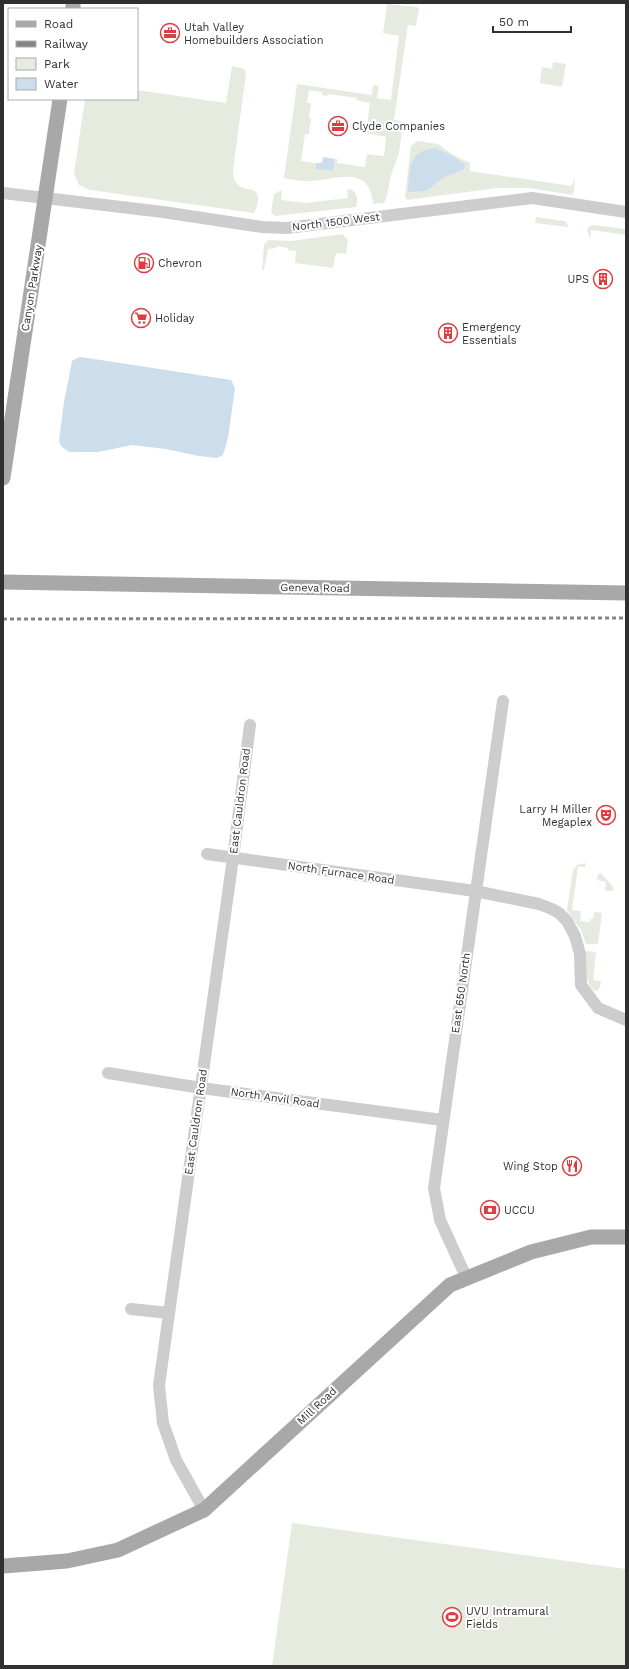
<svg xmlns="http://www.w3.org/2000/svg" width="629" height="1669" font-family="'Work Sans',sans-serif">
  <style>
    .green { fill: #e5ecdf; fill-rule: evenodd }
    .water { fill: #ccddeb }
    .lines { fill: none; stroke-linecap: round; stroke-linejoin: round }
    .minor { stroke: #cdcdcd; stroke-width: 12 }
    .major { stroke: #a8a8a8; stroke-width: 15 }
    .rail { stroke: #858585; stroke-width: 3; stroke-dasharray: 4 3; stroke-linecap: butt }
    .labels { text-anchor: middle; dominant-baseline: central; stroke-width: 4; stroke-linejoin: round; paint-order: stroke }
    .poi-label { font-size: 11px; fill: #303030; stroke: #fff; text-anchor: start }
    .street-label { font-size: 11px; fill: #303030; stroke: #fff }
  </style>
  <rect width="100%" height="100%" fill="#fff"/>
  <!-- green -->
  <path class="green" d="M387,4L417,7L419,9L416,25L415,26L408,25L394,120L401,121L403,123L399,153L391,175L387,196L384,203L373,204C369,161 333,182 306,181C299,181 291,179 284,178L297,84L372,95L373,85L379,86L377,98L391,100L399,36L383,33ZM309,90L322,92V95L327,96L328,94L357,98L356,100L370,103L366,133L386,137L384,156L367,154L365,167L337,163V159H335L333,171L315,169L316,163L301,161L305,134H309L311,118H309L311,103H307Z
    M553,62L566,64L562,87L540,83L542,67L552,69Z
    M232,66L244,69L246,74L233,170C233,178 235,185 244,188C247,189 250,189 253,190C262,195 257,207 254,213L90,190L79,185L74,173L85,99H137V90L226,103Z
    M417,141L438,144L452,154L470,163V171L572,186L575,176L574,191L572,195L529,188H497L407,200L405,197L411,146Z
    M350,189C358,193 358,199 356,207L275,216L271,212L274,194L282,190L281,200L305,203L348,198L347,190Z
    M536,217L565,221L567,223L568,227L535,223Z
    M594,225L626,229V235L591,230L590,239L587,229L590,226Z
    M343,234L344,236L348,240L346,254L336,253L333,268L295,263L296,251L288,250V248L277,246L276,248L268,249L264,270H262L264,245L268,240L291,241Z
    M586,863L585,867H578L572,910L581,911L580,921L590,922V919H593L594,912L602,913L598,944H586L581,930L567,910L573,870L577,865Z
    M601,873L614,888L613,891H605L606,882L597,880L598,874Z
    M586,951L596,952L593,980L600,981L601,983L599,989L596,991C584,987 586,961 586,951Z
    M292,1523L626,1569V1666H272Z"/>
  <!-- water -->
  <path class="water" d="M435,148C442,150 461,160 465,165L464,169L443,178L426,191L408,192C410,170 407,151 435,148Z
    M323,157L335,159L333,171L315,169L316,163H322Z
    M81,357L231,380L235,388L228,438L223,455L217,458L199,456L166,449L132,445L98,452H70C64,449 61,447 59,441L64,402L72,361L77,358Z"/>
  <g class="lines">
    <!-- minor -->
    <path class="minor" d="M3,193L163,212L262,227L287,228L532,198L626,212
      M207,854L475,891L539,904L552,909L559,913L567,921L575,936L580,954L581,985L598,1008L626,1020
      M108,1073L201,1088L442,1120
      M467,1279L440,1220L434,1188L503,701
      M131,1309L169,1313
      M204,1510L176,1460L163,1423L159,1385L233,858L250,725"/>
    <!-- major -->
    <path class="major" d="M73,9V3
      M3,478L60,99
      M3,582L626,593
      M3,1566L67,1561L118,1550L204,1510L450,1285L531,1252L591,1237H626"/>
    <!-- rail -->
    <path class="rail" d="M3,619L626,618"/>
  </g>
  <!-- icons -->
  <defs>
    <g id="office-ring" transform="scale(1)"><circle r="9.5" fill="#fff" stroke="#dc3d40" stroke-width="1.5"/><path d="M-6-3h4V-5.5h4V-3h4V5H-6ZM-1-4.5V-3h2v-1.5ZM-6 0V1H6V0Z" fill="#dc3d40"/></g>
    <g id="fuel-ring" transform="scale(1)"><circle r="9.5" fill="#fff" stroke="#dc3d40" stroke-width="1.5"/><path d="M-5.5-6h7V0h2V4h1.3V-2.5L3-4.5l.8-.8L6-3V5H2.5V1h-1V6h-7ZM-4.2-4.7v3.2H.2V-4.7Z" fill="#dc3d40"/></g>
    <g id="building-ring" transform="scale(1)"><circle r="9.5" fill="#fff" stroke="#dc3d40" stroke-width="1.5"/><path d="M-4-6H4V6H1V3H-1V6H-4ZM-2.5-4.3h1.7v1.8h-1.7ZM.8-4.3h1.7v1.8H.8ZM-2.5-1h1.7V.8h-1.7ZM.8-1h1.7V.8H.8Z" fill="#dc3d40"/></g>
    <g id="supermarket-ring" transform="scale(1)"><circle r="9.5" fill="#fff" stroke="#dc3d40" stroke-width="1.5"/><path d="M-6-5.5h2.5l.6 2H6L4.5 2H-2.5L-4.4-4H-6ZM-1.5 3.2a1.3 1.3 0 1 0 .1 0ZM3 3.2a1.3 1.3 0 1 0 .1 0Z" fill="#dc3d40"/></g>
    <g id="theatre-ring" transform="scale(1)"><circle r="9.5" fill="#fff" stroke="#dc3d40" stroke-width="1.5"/><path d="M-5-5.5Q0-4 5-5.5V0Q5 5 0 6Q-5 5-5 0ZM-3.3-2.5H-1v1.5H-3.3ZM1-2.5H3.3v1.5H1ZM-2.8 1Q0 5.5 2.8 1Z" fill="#dc3d40"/></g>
    <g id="restaurant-ring" transform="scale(1)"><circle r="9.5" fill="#fff" stroke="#dc3d40" stroke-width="1.5"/><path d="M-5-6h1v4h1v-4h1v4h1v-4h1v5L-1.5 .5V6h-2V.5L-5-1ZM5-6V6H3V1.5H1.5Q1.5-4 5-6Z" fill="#dc3d40"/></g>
    <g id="bank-ring" transform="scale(1)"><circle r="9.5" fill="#fff" stroke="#dc3d40" stroke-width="1.5"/><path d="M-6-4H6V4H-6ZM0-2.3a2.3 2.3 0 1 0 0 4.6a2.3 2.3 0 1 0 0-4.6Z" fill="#dc3d40"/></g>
    <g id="stadium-ring" transform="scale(1)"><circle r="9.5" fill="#fff" stroke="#dc3d40" stroke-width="1.5"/><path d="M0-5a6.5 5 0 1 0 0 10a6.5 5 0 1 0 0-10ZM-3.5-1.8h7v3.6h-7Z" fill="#dc3d40"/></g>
  </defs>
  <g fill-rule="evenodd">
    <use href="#office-ring" x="170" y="33"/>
    <use href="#office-ring" x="338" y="126"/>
    <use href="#fuel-ring" x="144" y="263"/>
    <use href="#building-ring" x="603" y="279"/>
    <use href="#supermarket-ring" x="141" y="318"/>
    <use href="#building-ring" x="448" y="333"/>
    <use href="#theatre-ring" x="606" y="815"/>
    <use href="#restaurant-ring" x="572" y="1166"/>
    <use href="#bank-ring" x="490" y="1210"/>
    <use href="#stadium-ring" x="452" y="1617"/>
  </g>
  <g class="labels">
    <!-- poi labels -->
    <g class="poi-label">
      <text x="184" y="27">Utah Valley<tspan x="184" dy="13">Homebuilders Association</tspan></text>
      <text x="352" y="126">Clyde Companies</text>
      <text x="158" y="263">Chevron</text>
      <text x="589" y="279" text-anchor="end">UPS</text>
      <text x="155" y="318">Holiday</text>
      <text x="462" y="327">Emergency<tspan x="462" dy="13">Essentials</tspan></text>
      <text x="592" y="809" text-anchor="end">Larry H Miller<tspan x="592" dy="13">Megaplex</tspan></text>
      <text x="558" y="1166" text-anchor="end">Wing Stop</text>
      <text x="504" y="1210">UCCU</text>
      <text x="466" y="1611">UVU Intramural<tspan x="466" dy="13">Fields</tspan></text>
    </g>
    <!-- street labels -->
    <g class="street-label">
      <text transform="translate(336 222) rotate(-7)">North 1500 West</text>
      <text transform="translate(32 288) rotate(-81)">Canyon Parkway</text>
      <text transform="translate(315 588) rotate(1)">Geneva Road</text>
      <text transform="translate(240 801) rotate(-83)">East Cauldron Road</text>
      <text transform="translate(341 873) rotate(8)">North Furnace Road</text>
      <text transform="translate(461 993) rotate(-82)">East 650 North</text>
      <text transform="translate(275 1098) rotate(8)">North Anvil Road</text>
      <text transform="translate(196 1122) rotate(-82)">East Cauldron Road</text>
      <text transform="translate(317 1406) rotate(-43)">Mill Road</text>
    </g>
  </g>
  <!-- border -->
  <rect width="629" height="1669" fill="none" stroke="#303030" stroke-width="8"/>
  <!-- legend -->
  <rect x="8" y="8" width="130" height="92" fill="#ffffff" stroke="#acacac"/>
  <rect x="16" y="21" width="20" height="6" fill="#a8a8a8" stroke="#acacac"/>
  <text x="44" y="28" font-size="12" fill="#303030">Road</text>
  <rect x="16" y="41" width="20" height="6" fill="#858585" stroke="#acacac"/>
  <text x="44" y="48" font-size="12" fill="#303030">Railway</text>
  <rect x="16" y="58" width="20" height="12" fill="#e5ecdf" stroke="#acacac"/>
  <text x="44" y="68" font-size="12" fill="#303030">Park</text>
  <rect x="16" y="78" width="20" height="12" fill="#ccddeb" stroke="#acacac"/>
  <text x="44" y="88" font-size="12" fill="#303030">Water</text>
  <!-- scale -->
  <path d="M493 26v6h78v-6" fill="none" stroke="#303030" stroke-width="2"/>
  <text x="499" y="26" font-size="12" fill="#303030" stroke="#ffffff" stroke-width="3" paint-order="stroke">50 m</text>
</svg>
